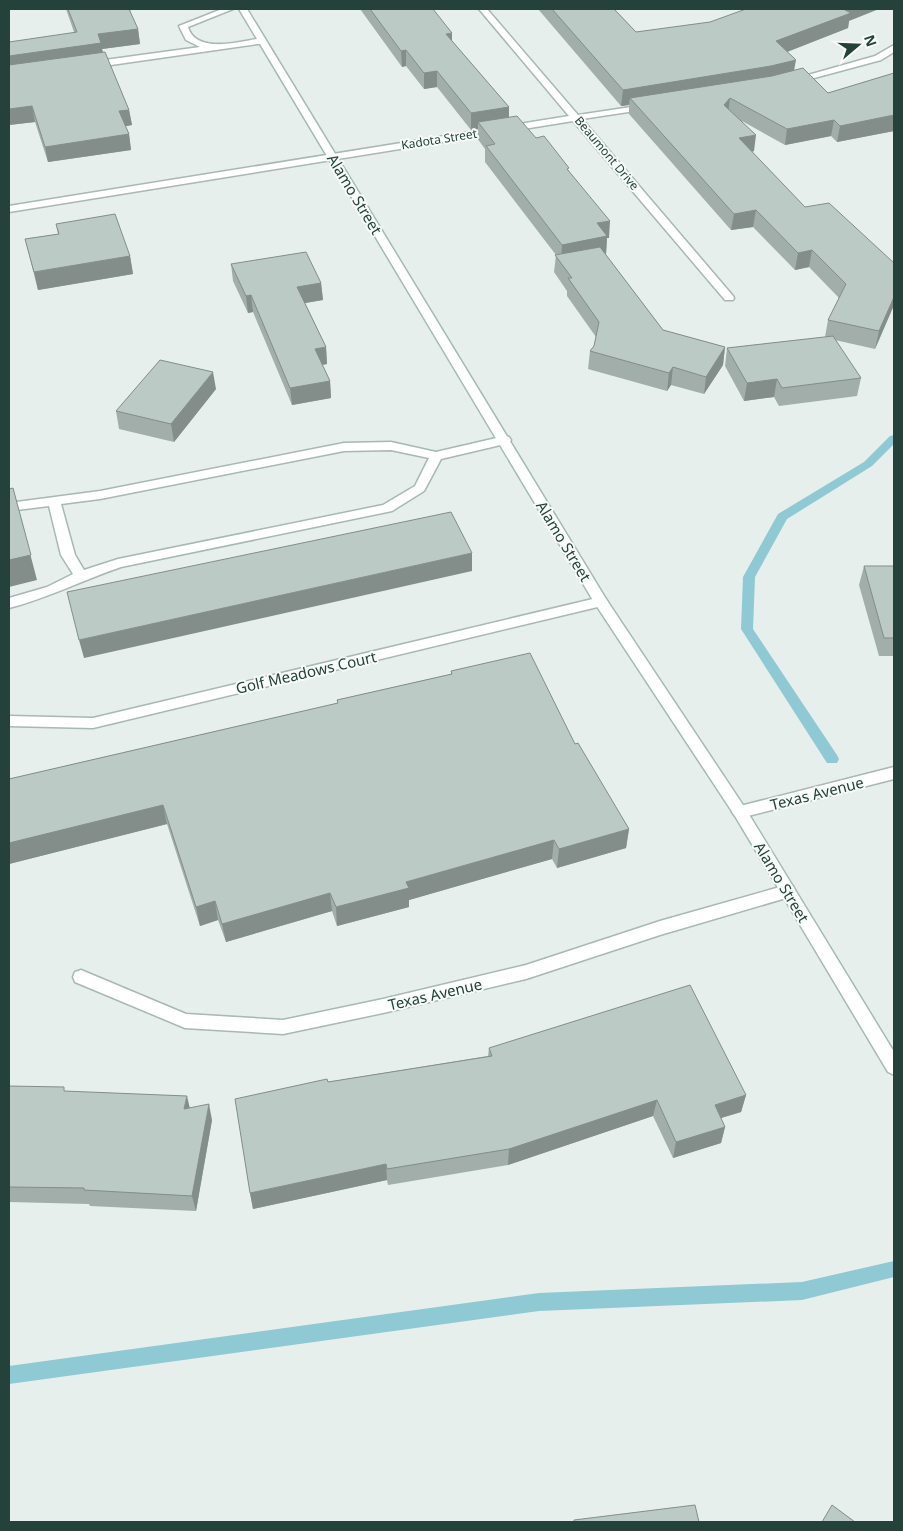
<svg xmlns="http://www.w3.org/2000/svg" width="903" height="1531" font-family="'Noto Sans',sans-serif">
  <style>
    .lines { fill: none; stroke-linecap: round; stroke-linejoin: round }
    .stream { fill: #8ec9d4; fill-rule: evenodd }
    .lane-casing { stroke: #a8b8b2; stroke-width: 3 }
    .street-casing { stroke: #a8b8b2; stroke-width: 3 }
    .secondary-casing { stroke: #a4bbb3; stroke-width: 3 }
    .lane { fill: #fff; fill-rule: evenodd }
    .street { fill: #fff; fill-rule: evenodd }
    .secondary { fill: #fff; fill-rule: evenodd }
    .wall { fill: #a1aea9 }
    .shaded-wall { fill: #838d89 }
    .building { fill: #bbcac4; stroke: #838d89 }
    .labels { text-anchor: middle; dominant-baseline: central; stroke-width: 4; stroke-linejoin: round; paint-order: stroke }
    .far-street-label { font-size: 12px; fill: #24423a; stroke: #f7fbf9 }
    .street-label { font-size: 15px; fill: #24423a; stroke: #f7fbf9 }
  </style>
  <rect width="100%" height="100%" fill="#e6efeb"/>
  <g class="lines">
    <!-- stream -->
    <path class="stream" d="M894,435V444L872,466L787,519L755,577L753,629L837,755L839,759L837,763H827L741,629L743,577L778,514L864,462L890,436Z
      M894,1261V1277L802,1300L539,1311L9,1384V1366L539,1293L802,1282Z"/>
    <!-- lane casing -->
    <g class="lane-casing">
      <path id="lane" d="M222,9H233L188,27C196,55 242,41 262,38L266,41L265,43L90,68L86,65L90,62L200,47L186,40L179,26Z
        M505,436L509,437L511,440L509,443L441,459L424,491L392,511L121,567C83,580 48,598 9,608V598L47,587L73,574L61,555L49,506L9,511V503L100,491L344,443L391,442L436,452ZM391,450L429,458L415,486L383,505L118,559L84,570L75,555L61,504L100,499L344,451Z"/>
    </g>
    <!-- street casing -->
    <g class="street-casing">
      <path id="street" d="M479,9H487L578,115L651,104L653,106L648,109L582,119L733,296L734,298L733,300H725L573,121L9,212V206L569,116Z
        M894,45V52L881,60L792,84L787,81L875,56Z
        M601,597L606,599L608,602L606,605L93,728L9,726V716L93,718Z
        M894,767V779L740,818L735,816L732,812L735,808L740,806Z
        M787,885L793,886L795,891L793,896L660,935L526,979L383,1013L283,1034L185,1028L75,982L73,977L75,972L81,970L186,1014L283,1020L383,999L526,965L660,921Z"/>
    </g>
    <!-- secondary casing -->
    <g class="secondary-casing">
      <path id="secondary" d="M239,9H247L606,599L745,808L894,1052V1075L888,1072L735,816L594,602Z"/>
    </g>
    <!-- lane -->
    <use href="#lane" class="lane"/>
    <!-- street -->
    <use href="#street" class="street"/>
    <!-- secondary -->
    <use href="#secondary" class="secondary"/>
  </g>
  <!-- wall -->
  <path class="wall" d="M66,9H130L131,14L138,29L140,44L102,49L103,52L129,110L132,125L125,126L129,134L131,150L48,162L35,122L9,125L74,32Z
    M360,9H433L452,41L509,107V117L536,138L569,171L609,238H607L606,254H605L663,330L725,347L723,365L704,394L671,385L667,391L588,369L590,351L594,346L596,337L567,296V291L554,272L556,255L485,162V149L477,138L478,129L471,130L437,87L424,89L406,66L402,67Z
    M538,9H614L636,32L849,21L848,28L787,52L794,70L828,93L894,73V131L837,142L831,136L785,145L742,121L754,151L752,152L805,207L894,263V305L875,349L835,340L861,378L857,396L779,406L774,397L744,401L725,366L727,348L825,337L828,320L839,298L809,267L795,270L753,227L731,230L629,114V105L621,106Z
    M56,224L130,256L133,274L38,290L25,239L58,234Z
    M231,264L321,283L323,300L305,303L326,347L327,364L322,365L330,381L331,398L292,405L253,312L248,313L233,281Z
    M216,389L174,442L119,429L116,411Z
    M864,566H894V656H879L859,585Z
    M451,671L575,744L629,829L626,848L557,868L552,859L409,900V907L337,926L332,911L226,942L218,920L200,926L167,824L9,864V779L338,703L337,700L451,674Z
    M489,1048L746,1095L741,1112L721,1118L725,1127L721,1143L673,1158L653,1116L508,1165L388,1185L387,1180L253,1209L250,1193L328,1082L488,1056Z
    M9,1086L66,1091L189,1108L212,1120L196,1211L90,1206L89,1204L9,1202Z"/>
  <!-- shaded-wall -->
  <path class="shaded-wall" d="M843,9H879L849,21L848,28L774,57L776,41Z
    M138,29L140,44L102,49L104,58L9,71V56L98,34Z
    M452,33V49L446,34Z
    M406,50V66L402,67L401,51Z
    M796,60L793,76L630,98L629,105L621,106L623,90Z
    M437,71V87L424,89V73Z
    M730,98L728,114L724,105Z
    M32,106L35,122L9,125V109Z
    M509,107V124L478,122V129L471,130V113Z
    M129,110L132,125L122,127L119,111Z
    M894,115V131L837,142L840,126Z
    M834,120L831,136L785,145L787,129Z
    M129,134L131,150L48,162L45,147Z
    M756,135L754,151L737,155L739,138Z
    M756,210L753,227L731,230L734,214Z
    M610,221L609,238H607L606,254L561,262L562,245L597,223Z
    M812,250L809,267L795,270L798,253Z
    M130,256L133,274L38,290L34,272Z
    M321,283L323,300L299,304L297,287Z
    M251,295L253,312L248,313L246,296Z
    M894,297V305L875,349L879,331Z
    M326,347L327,364L316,366L315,349Z
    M725,347L723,365L704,394L706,377Z
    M673,367L671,385L667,391L669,373Z
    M213,372L216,389L174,442L171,424Z
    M777,379L774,397L744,401L747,383Z
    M330,381L331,398L292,405L290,388Z
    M13,488L37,580L9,587V560Z
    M472,553V571L84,658L79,640Z
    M163,805L167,824L9,864V843Z
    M629,829L626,848L557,868L559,849Z
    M554,840L552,859L409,900V907L337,926L336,907L406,882Z
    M330,893L332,911L226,942L222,924Z
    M215,901L218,920L200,926L196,907Z
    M746,1095L741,1112L711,1121L715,1105Z
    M187,1096L191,1113L184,1109Z
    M657,1100L653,1116L508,1165L509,1149Z
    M209,1104L212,1120L196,1211L192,1196Z
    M725,1127L721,1143L673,1158L676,1142Z
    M386,1164L387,1180L253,1209L250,1193Z"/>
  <!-- building -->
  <path class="building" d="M68,9H129L138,29L98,34L101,43L9,56V42L77,32Z
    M370,9H433L452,33L446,34L509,107L471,113L437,71L424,73L406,50L401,51Z
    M552,9H614L636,32L710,22L746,9H843L851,13L776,41L796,60L771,66L623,90Z
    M105,52L129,110L119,111L129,134L45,147L32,106L9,109V65Z
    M803,68L828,93L894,73V115L840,126L834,120L787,129L730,98L724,105L756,135L739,138L805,207L829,203L894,263V297L879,331L828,320L846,284L812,250L798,253L756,210L734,214L630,98L772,76Z
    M517,116L536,138L544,136L569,168L567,169L610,221L597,223L607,236L562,245L486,146L495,144L478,122Z
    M115,214L130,256L34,272L25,239L59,234L56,224Z
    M600,247L663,330L725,347L706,377L673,367L669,373L590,351L594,346L599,322L568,278H572L555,255Z
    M306,252L321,283L297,287L326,347L315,349L330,381L290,388L251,295L246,296L231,264Z
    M833,336L861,378L782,388L777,379L747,383L727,348Z
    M160,360L213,372L171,424L116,411Z
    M13,488L31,555L9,560V489Z
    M451,512L472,553L79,640L67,592Z
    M864,566H894V638H884Z
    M530,653L575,744L578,743L629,829L559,849L554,840L406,882L409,888L336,907L330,893L222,924L215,901L196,907L163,805L9,843V779L338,703L337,700L452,674L451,671Z
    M690,985L746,1095L715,1105L725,1127L676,1142L657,1100L509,1149L387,1169L386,1164L250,1193L235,1099L327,1079L328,1082L492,1056L489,1048Z
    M9,1086L64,1087V1091L187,1096L184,1109L209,1104L192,1196L84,1190V1188L9,1187Z
    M695,1505L699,1522H574V1520Z
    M832,1505L855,1522H822Z"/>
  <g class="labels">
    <!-- far-street labels -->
    <g class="far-street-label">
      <text transform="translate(439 139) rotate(-9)">Kadota Street</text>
      <text transform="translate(607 153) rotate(50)">Beaumont Drive</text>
    </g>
    <!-- street labels -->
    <g class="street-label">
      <text transform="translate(355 194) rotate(59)">Alamo Street</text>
      <text transform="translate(564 541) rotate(59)">Alamo Street</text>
      <text transform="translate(306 672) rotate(-13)">Golf Meadows Court</text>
      <text transform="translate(817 793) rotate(-14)">Texas Avenue</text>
      <text transform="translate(782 882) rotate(59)">Alamo Street</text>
      <text transform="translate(435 994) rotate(-13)">Texas Avenue</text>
    </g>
  </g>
  <!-- border -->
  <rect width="903" height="1531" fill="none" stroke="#24423a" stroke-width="20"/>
  <!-- north arrow -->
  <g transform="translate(858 45) rotate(71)" stroke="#f7fbf9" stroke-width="4" paint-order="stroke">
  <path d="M0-4L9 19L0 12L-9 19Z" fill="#24423a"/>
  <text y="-8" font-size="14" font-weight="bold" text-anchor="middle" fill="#24423a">N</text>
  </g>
</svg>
